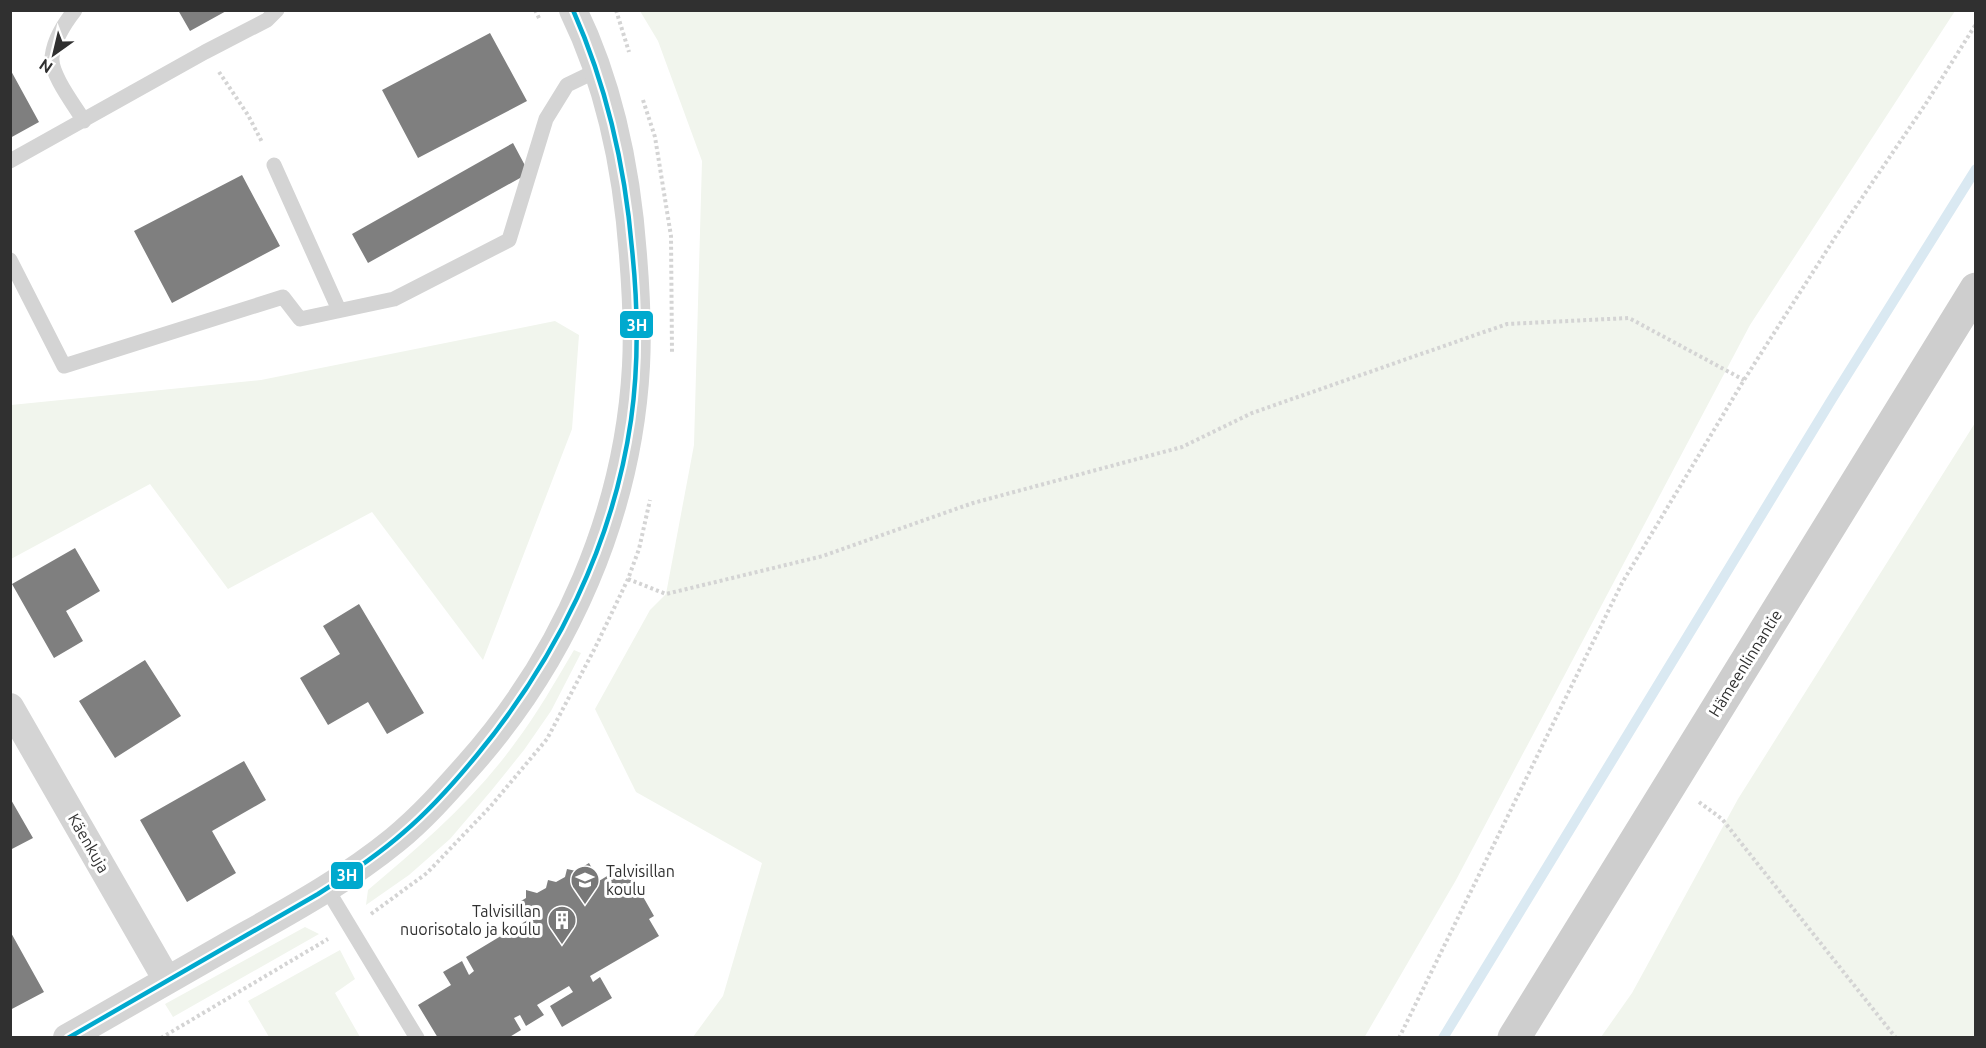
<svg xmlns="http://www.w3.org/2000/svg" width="1986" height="1048" font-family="Ubuntu,sans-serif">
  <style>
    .green { fill: #f1f5ed }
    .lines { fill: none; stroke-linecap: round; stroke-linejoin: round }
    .stream { stroke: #dae9f2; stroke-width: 10 }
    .building { fill: #7f7f7f }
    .path { stroke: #d4d4d4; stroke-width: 4; stroke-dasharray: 3 3; stroke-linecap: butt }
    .lane { stroke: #d4d4d4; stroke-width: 15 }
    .street { stroke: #d4d4d4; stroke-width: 28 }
    .secondary { stroke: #cecece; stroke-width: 33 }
    .bus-1-casing { stroke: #fff; stroke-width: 9 }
    .bus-1 { stroke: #00a9ce; stroke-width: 4.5 }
    .labels { text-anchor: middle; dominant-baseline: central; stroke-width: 6; stroke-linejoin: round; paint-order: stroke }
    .street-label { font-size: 16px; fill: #303030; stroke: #fff }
    .poi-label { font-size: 16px; fill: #303030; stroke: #fff; text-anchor: start }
    .line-badge { stroke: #fff; stroke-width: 2 }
    .badge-label { font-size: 16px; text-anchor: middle; font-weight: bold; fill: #fff }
  </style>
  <rect width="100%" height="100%" fill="#fff"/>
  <!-- green -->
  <path class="green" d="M640,11H1955L1750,325L1456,880L1364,1038L693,1037L723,996L762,863L636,792L595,709L650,610L666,594L694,445L702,161L658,41Z
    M555,321L579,335L572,429L483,660L372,512L228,589L150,484L11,559V405L261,380Z
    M1975,423V1037H1601L1632,993L1738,799Z
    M574,650L581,653L551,711L524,750L491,791L450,839L409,875L366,905L368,890C421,845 474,800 515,743C537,714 555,682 574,650Z
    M305,927L319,934L173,1017L165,1004Z
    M340,950L355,979L335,993L360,1037H269L248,1001Z"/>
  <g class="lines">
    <!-- stream -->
    <path class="stream" d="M1443,1038L1832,399L1976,169"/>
  </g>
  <!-- building -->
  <path class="building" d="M178,10H228L190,31Z
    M490,33L527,101L418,158L382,90Z
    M10,69L39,122L10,138Z
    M513,143L529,173L368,263L352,234Z
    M242,175L280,246L172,303L134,231Z
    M75,548L100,591L66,611L83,641L54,658L12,584Z
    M359,604L424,713L387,734L368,702L328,725L300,678L340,654L323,626Z
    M145,660L181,716L115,758L79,701Z
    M244,761L266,800L212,831L236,873L187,902L140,820Z
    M10,798L33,838L10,850Z
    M589,863L599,881L625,865L654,916L649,919L659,936L590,976L593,982L600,977L612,998L562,1027L550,1006L573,992L569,986L537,1005L544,1015L526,1026L520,1015L514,1018L521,1030L508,1038H438L418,1005L451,985L443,972L462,961L469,975L474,971L466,957L531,918L521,901L526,898V890L537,893L546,888L548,880L556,882L565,877L567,869L576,871Z
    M10,931L44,992L10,1010Z"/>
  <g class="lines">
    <!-- path -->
    <path class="path" d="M535,10L540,20
      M616,10L629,52
      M219,72L248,115L262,142
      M643,100L655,137L671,236L672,353
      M628,579L666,594L823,556L973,503L1182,447L1252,413L1507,324L1629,318L1744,380
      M1699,802L1722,819L1896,1038
      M371,914L427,873L490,807L547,739L595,648L628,579L639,549L650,500
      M161,1038L328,939
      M1399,1038L1622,583L1744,380L1836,236L1925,105L1976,24"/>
    <!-- lane -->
    <path class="lane" d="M75,10C64,24 54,39 52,57C50,74 75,106 84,121
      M10,161L205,52L267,20L277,10
      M274,165L339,310
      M10,260L64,366L283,297L300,319L394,299L509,240L546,119L567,85L596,71
      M327,889L417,1038"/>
    <!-- street -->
    <path class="street" d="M10,707L167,980
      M67,1038C124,1005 180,973 236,941C291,910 346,880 395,840C422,818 445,792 468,766C566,656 628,513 636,366C638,329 636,292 633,255C627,172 610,86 573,10"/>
    <!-- secondary -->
    <path class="secondary" d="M1514,1038L1976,289"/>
    <!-- bus-1 casing -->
    <g class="bus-1-casing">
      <path id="bus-1" d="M68,1038L318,894C348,875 377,856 404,832C431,809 454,783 477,755C556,659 613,545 631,420C639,363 638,306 632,249C625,166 607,87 573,10"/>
    </g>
    <!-- bus-1 -->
    <use href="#bus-1" class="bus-1"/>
  </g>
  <!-- icons -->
  <defs>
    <g id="school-pin" transform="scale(1.5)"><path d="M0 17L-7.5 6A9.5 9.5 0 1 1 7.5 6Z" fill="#787878" stroke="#fff"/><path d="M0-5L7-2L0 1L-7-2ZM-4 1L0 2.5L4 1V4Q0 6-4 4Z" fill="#fff"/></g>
    <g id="building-pin" transform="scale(1.5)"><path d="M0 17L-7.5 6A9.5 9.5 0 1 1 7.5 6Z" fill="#787878" stroke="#fff"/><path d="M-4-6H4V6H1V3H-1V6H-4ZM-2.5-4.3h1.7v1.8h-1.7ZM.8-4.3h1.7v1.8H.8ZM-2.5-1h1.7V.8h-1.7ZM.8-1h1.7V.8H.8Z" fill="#fff"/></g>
  </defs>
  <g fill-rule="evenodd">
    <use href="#school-pin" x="585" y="880"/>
    <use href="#building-pin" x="562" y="920"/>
  </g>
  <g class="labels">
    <!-- street labels -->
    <g class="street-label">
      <text transform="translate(1745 663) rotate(-58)">Hämeenlinnantie</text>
      <text transform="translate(89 843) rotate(60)">Käenkuja</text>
    </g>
    <!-- poi labels -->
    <g class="poi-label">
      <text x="606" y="871">Talvisillan<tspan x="606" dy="18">koulu</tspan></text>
      <text x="541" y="911" text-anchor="end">Talvisillan<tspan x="541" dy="18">nuorisotalo ja koulu</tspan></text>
    </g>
  </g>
  <g class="line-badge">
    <rect x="619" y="310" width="35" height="29" rx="6" fill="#00a9ce"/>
    <rect x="330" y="861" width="34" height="29" rx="6" fill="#00a9ce"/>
  </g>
  <g class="badge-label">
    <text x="637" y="331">3H</text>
    <text x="347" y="881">3H</text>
  </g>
  <!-- border -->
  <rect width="1986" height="1048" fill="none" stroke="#303030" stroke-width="24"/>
  <!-- north arrow -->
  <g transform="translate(54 54) rotate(214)" stroke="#ffffff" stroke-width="4.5" paint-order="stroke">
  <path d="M0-4.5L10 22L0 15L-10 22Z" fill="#303030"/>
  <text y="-9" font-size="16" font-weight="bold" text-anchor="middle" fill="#303030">N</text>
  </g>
</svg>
